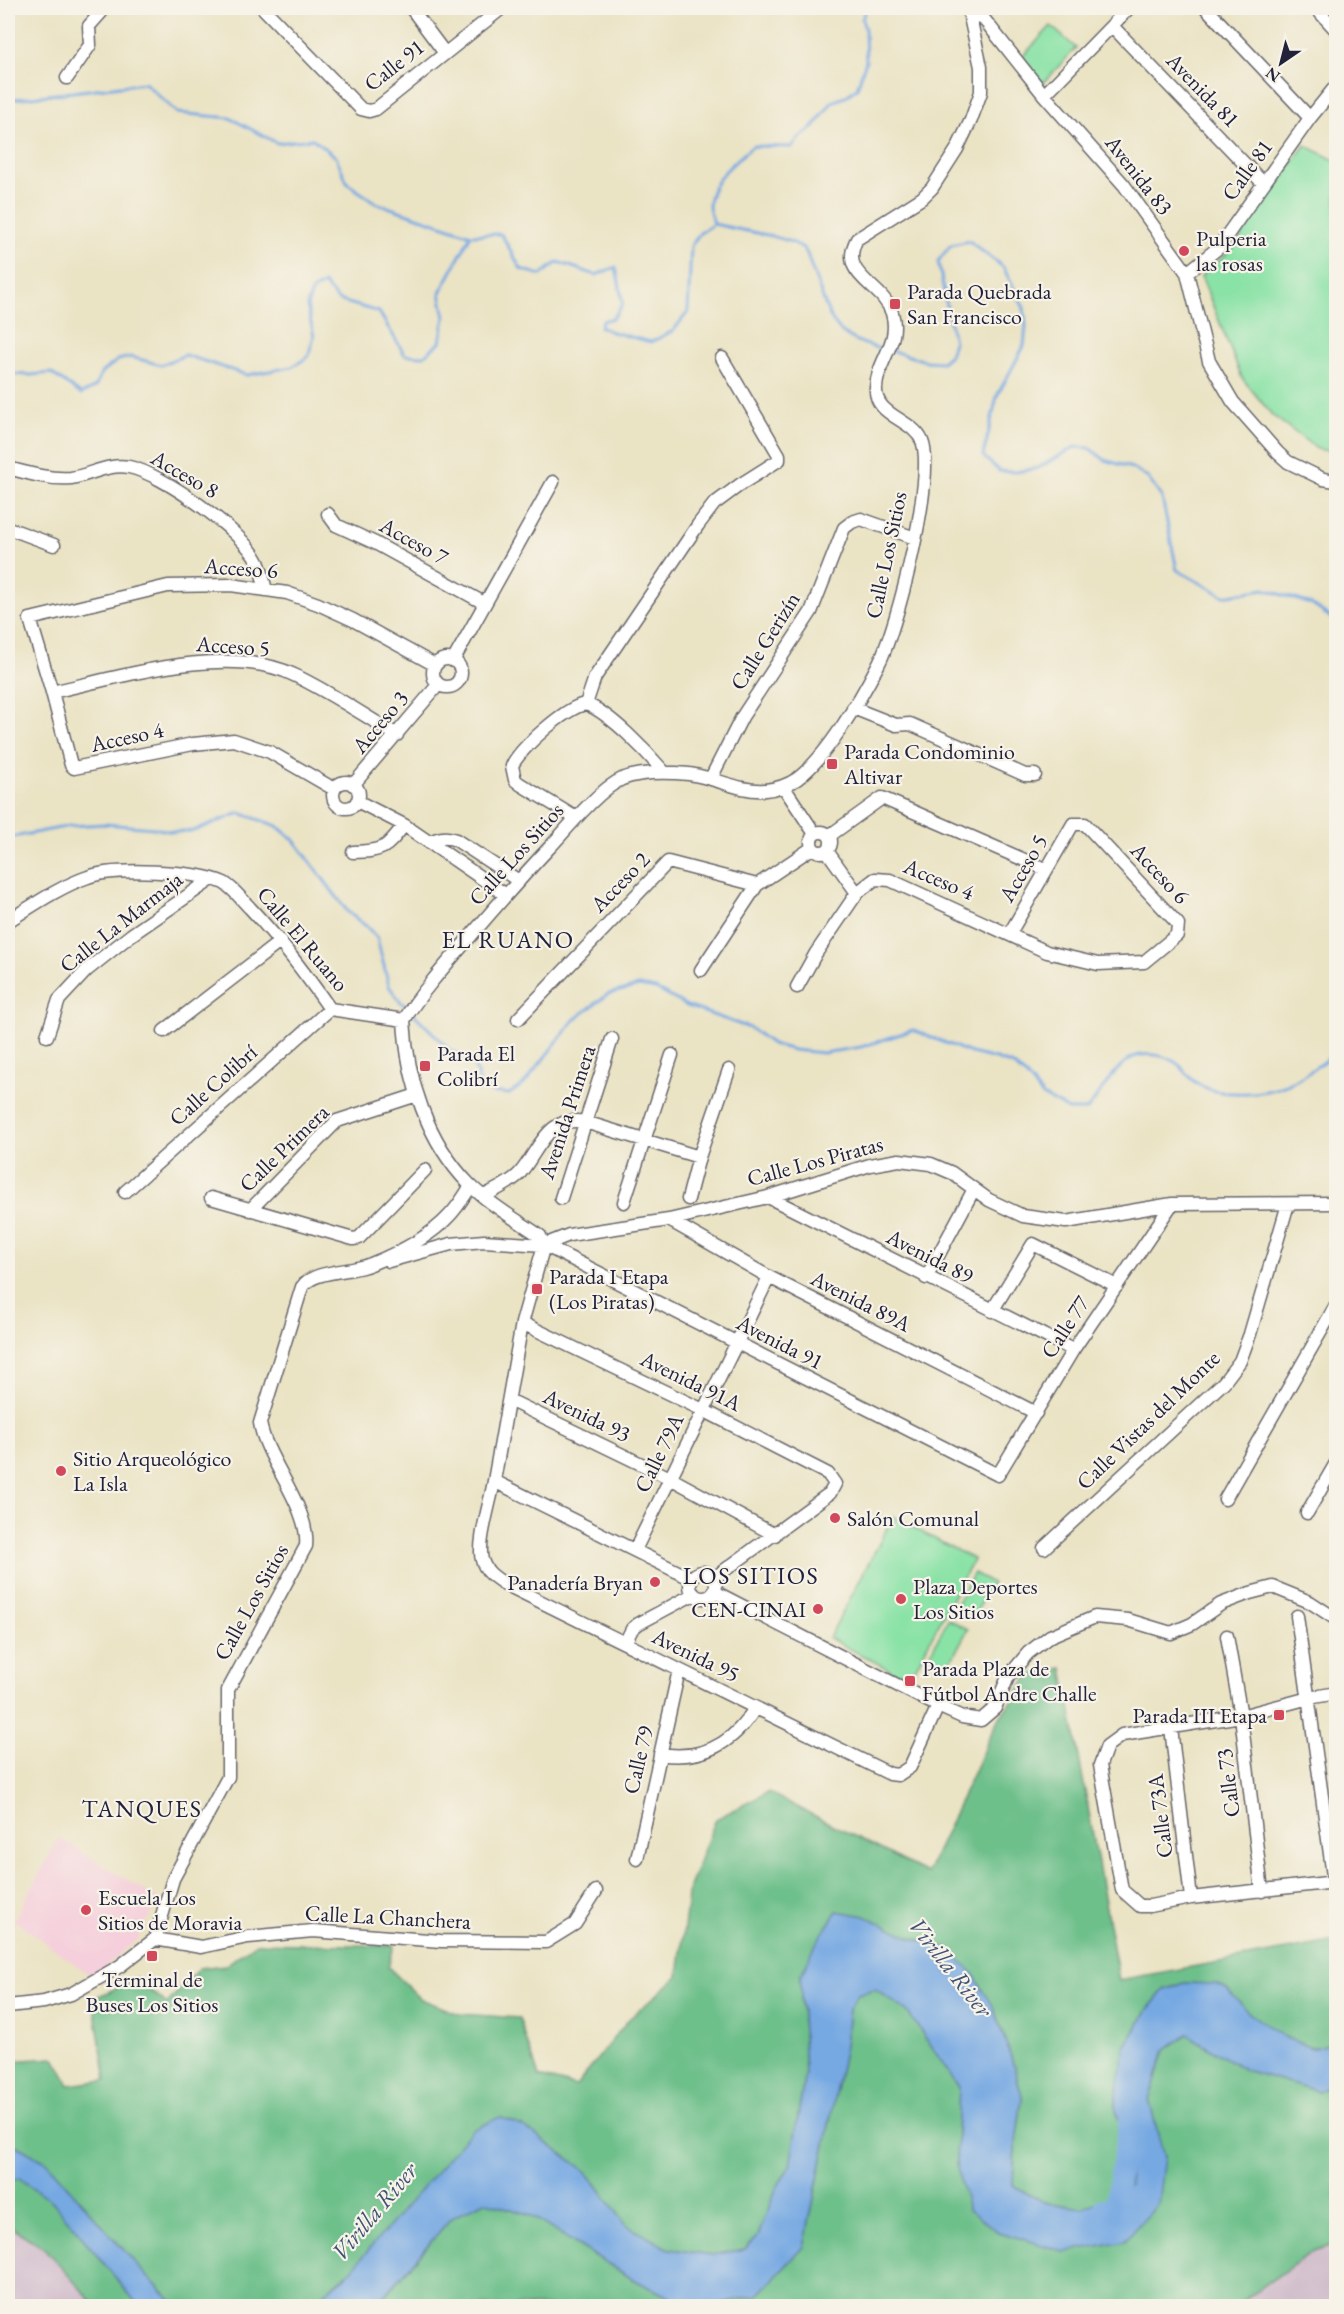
<svg xmlns="http://www.w3.org/2000/svg" width="1344" height="2314" font-family="'EB Garamond',serif">
  <style>
    .built { fill: #f5cfdb }
    .industrial { fill: #d1bdcc }
    .green { fill: #89e2a6; stroke: #568270; stroke-width: 1.5 }
    .forest { fill: #6ec08b; stroke: #487163; stroke-width: 1.5 }
    .water { fill: #76a8e2; stroke: #4c658e; stroke-width: 1.5 }
    .lines { fill: none; stroke-linecap: round; stroke-linejoin: round }
    .stream { stroke: #76a8e2; stroke-width: 3 }
    .river { stroke: #76a8e2; stroke-width: 20 }
    .minor-casing { stroke: #68666b; stroke-width: 15 }
    .minor { stroke: #fff; stroke-width: 12 }
    .poi-dot { fill: #d1495b; stroke: #f7f3e8; stroke-width: 2 }
    .labels { text-anchor: middle; dominant-baseline: central; stroke-width: 4.5; stroke-linejoin: round; paint-order: stroke }
    .street-label { font-size: 22px; fill: #22223b; stroke: #f7f3e8 }
    .poi-label { font-size: 22px; fill: #22223b; stroke: #f7f3e8; text-anchor: start }
    .neighbourhood-label { font-size: 24px; letter-spacing: 1.5px; fill: #22223b; stroke: #f7f3e8 }
    .water-label { font-size: 24px; font-style: italic; fill: #3f5175; stroke: #f7f3e8 }
  </style>
  <rect width="100%" height="100%" fill="#f7f3e8"/>
  <filter id="ink" filterUnits="userSpaceOnUse"><feTurbulence type="fractalNoise" baseFrequency=".0167" numOctaves="2"/><feDisplacementMap in="SourceGraphic" scale="12" xChannelSelector="R" yChannelSelector="G"/><feConvolveMatrix kernelMatrix="1 2 1 2 8 2 1 2 1" color-interpolation-filters="sRGB"/></filter>
  <filter id="wash" filterUnits="userSpaceOnUse"><feTurbulence type="fractalNoise" baseFrequency=".008" numOctaves="4" result="noise"/><feDisplacementMap in="SourceGraphic" scale="24" xChannelSelector="R" yChannelSelector="G"/><feGaussianBlur stdDeviation="1.35" result="paint"/><feColorMatrix in="noise" values="0 0 0 0 0 0 0 0 0 0 0 0 0 0 0 0 0 1.4 0 .05"/><feComposite in="paint" operator="in"/></filter>
  <g filter="url(#wash)">
    <rect width="100%" height="100%" fill="#eae3c4"/>
    <!-- built -->
    <path class="built" d="M59,1838L158,1899L138,1939L93,1977L14,1920Z"/>
    <!-- industrial -->
    <path class="industrial" d="M8,2225L44,2248L96,2306H8Z
      M1336,2244V2306H1235L1313,2251Z"/>
    <!-- green -->
    <path class="green" d="M1051,26L1076,48L1043,83L1021,58Z
      M1305,145L1336,161V452L1317,449L1272,415L1242,378L1201,276L1233,248Z
      M893,1517L973,1559L909,1680L829,1638Z
      M974,1573L992,1583L974,1616L955,1606Z
      M948,1619L968,1629L948,1666L929,1656Z"/>
    <!-- forest -->
    <path class="forest" d="M1063,1668L1119,1980L1336,1941V2041C1314,2060 1267,2029 1249,2013C1241,2006 1234,1997 1227,1989L1185,1983L1164,1990L1149,2008L1125,2047L1115,2106L1129,2157L1130,2185L1110,2197L1083,2208L1042,2202L1013,2185L1014,2158L1022,2097L1011,2057L992,2004L947,1949L837,1911L818,1940L800,1977L805,2073L790,2167L776,2189L758,2236L745,2249L713,2255L669,2249L627,2226L586,2171L524,2127L308,2306H177L145,2274L46,2162L15,2145H8V2061L55,2058L69,2085L106,2080L93,1999L136,1979L167,2004L199,1968L226,1965L256,1943L394,1946L388,1967L421,1999L459,2014L519,2018L539,2077L576,2086L628,2020L678,1976L689,1887L716,1819L768,1792L927,1873L996,1723L1029,1675Z
      M875,1989L907,2011L959,2087L956,2164L1065,2252L1164,2157L1149,2100L1165,2050L1188,2034L1245,2070L1318,2091L1336,2082V2244L1313,2251L1235,2306H709L758,2295L804,2247L845,2046L849,2009L857,1994Z
      M18,2178L53,2202L139,2306H96L44,2248L8,2225V2183Z
      M484,2201L528,2214L631,2278L687,2306H377L450,2219Z"/>
    <!-- water -->
    <path class="water" d="M837,1911L865,1916L910,1937L947,1949L973,1973L992,2004L1011,2057L1022,2097L1014,2158L1013,2185L1042,2202L1083,2208L1110,2197L1130,2185L1129,2157L1115,2106L1125,2047L1149,2008L1164,1990L1185,1983L1215,1984L1227,1989L1249,2013L1286,2038L1312,2048L1333,2044L1336,2041V2082L1318,2091L1245,2070L1187,2034L1165,2050L1149,2100L1164,2157L1158,2204L1125,2241L1065,2252L999,2232L968,2210L956,2164L959,2087L907,2011L875,1989L858,1994L849,2009L845,2046L804,2247L758,2295L709,2306H687L631,2278L528,2214L484,2201L450,2219L376,2306H308L346,2276L472,2130L500,2117L524,2127L586,2171L627,2226L669,2249L712,2255L745,2249L758,2236L776,2189L790,2166L805,2073L800,1977L818,1940Z
      M8,2145H15L46,2162L145,2274L177,2306H139L53,2202L19,2178L8,2183Z"/>
    <g class="lines">
      <!-- stream -->
      <path class="stream" d="M8,100L145,83L177,113L230,118L277,143L313,139L336,157L348,184L376,203L471,235L501,234L521,269L541,275L558,262L596,275L616,267L623,304L613,318L602,321L600,327L612,332L651,342L673,331L688,312L691,246L700,233L714,224C736,230 787,236 803,248C808,252 809,262 812,269C832,319 827,336 885,350
        M714,224C713,219 709,212 709,206C709,180 736,161 753,146L792,147L799,138L814,127L832,102L845,97L857,88L866,61L865,29L862,19L867,8
        M892,351L926,361L942,362L950,355L954,342L938,261L951,245L969,241L1003,267L1024,308L1026,327L1024,346L997,396L983,456L999,471L1016,472L1038,468L1075,447L1089,448L1105,460L1132,468L1148,478L1162,498L1177,570L1224,596L1264,589L1311,604L1336,621
        M8,374L31,375L51,373L81,394L95,387L102,372L118,360L131,357L161,365L185,355L247,375L292,367L308,357L314,336L307,306L312,291L324,284L338,300L379,312L405,355L424,356L440,342L445,317L440,293L471,235
        M8,838L70,826L105,824L154,828L173,832L193,831L240,813L277,826L294,840L348,912L367,927L377,938L389,986L400,1001L409,1009
        M414,1014L452,1052L466,1056L474,1063L480,1084L491,1092L509,1094L524,1084L574,1020L608,994L639,986L656,989L687,1006L750,1028L772,1044L793,1050L823,1053L861,1047L913,1030L971,1053L996,1059L1013,1065L1027,1077L1043,1096L1069,1110H1087C1100,1095 1117,1062 1136,1056C1149,1052 1169,1056 1179,1065C1185,1070 1189,1078 1195,1082C1206,1090 1221,1093 1234,1093C1280,1096 1301,1079 1336,1052"/>
      <!-- river -->
      <path class="river" d="M1103,2208L1115,2206L1129,2117"/>
    </g>
  </g>
  <g filter="url(#ink)">
    <g class="lines">
      <!-- minor casing -->
      <g class="minor-casing">
        <path id="minor" d="M263,8L361,109L369,111L376,109L502,8
          M411,8L444,52
          M1206,8L1310,118
          M1316,8L1336,30
          M969,10L983,18L1044,95L1124,185L1187,273L1209,361L1233,402L1278,453L1288,462L1323,479L1336,481
          M1112,26L1263,183
          M67,78L90,45L89,26L105,8
          M1044,95L1129,8
          M1187,273L1218,248L1310,118L1336,86
          M8,468C27,473 50,480 71,478C90,475 109,463 129,467C161,473 241,530 257,560C262,568 263,581 266,590
          M328,514L336,525L375,543L484,603
          M8,528L54,545
          M433 673a14 14 0 1 1 28 0a14 14 0 1 1-28 0Z
          M453,661L553,482
          M52,692C120,677 229,643 294,675C330,692 363,715 397,735
          M586,704L595,677L698,525L714,504L741,484L779,460V455L722,358
          M853,708L896,725L910,724L1025,775H1035
          M711,778L742,717L811,612L844,528L852,522L861,519L915,538
          M333 795a13 13 0 1 1 26 0a13 13 0 1 1-26 0Z
          M353,785L438,685
          M783,786L815,834
          M334,789L270,752L234,740L193,744L74,768L71,765L52,692L30,619L168,586L231,585L287,593L318,604L353,620L435,665
          M357,801L404,825L506,895
          M576,818L520,784L515,780L512,766C519,749 567,706 586,704C610,713 647,752 664,772
          M811 842a10 10 0 1 1 20 0a10 10 0 1 1-20 0Z
          M829,836L882,798L1045,869
          M429,842C439,838 446,836 456,840L519,881
          M827,851L857,893
          M353,852C383,851 386,849 404,825
          M8,921C32,906 61,886 88,877C114,867 198,871 224,883C234,889 242,900 250,908C280,940 305,973 330,1009L404,1020
          M701,970L757,885
          M797,987L816,953L857,893L875,879L890,880L1047,952L1098,964L1144,962L1177,935L1178,924L1085,824H1073L1010,933
          M518,1019L668,862L757,885L812,848
          M164,1031L281,941
          M47,1036L59,1000L87,970L131,935L212,879
          M125,1192L330,1009
          M484,1196C496,1189 510,1184 520,1173C539,1151 547,1114 585,1122L699,1157
          M768,1197L1073,1350
          M211,1198L353,1239L359,1238L425,1170
          M561,1198L612,1039
          M688,1199L699,1157L729,1070
          M624,1202L672,1055
          M250,1210L337,1121L417,1095
          M669,1220L769,1277L1036,1413
          M544,1245L569,1235L669,1220L768,1197L870,1165L899,1160L931,1164L952,1173L989,1200L1023,1216L1066,1222L1172,1204L1336,1203
          M389,1261L451,1244L484,1241L544,1245L998,1475L1073,1350L1172,1204
          M926,1278L974,1189
          M992,1311L1033,1244L1117,1286
          M522,1323L703,1410L828,1474L835,1484L830,1493L714,1578
          M509,1400L670,1478L775,1535
          M494,1481C491,1500 477,1543 482,1560C485,1571 494,1577 503,1583L890,1774L898,1775L910,1767L938,1706
          M1225,1499L1336,1305
          M1307,1513L1336,1463
          M1044,1548L1224,1382L1240,1361L1250,1334L1288,1204
          M635,1550L769,1277
          M690 1585a13 13 0 1 1 26 0a13 13 0 1 1-26 0Z
          M692,1579L494,1481L522,1323L544,1245L540,1236C517,1220 489,1204 469,1184C427,1141 407,1079 404,1020C421,993 442,969 463,945C491,912 519,880 549,848C567,829 598,790 622,779C642,771 668,772 689,774C714,777 740,792 765,790C776,789 788,785 797,779C827,757 861,698 878,665C897,630 936,475 922,441C913,419 874,416 876,388C877,360 901,343 892,313C882,283 837,276 857,239L922,198L932,188L957,149L971,120L981,92V67L968,8
          M715,1592L938,1706L962,1717L981,1720L995,1708L1008,1677L1028,1653L1050,1636L1095,1617L1128,1620L1171,1633L1192,1624L1221,1604L1250,1593L1273,1587L1310,1602L1336,1619
          M1297,1616L1334,1883
          M1227,1636L1241,1716L1262,1891
          M625,1643L632,1629L638,1624L694,1594
          M1336,1693L1309,1698L1241,1716L1122,1735L1107,1746L1100,1765L1122,1890L1140,1906H1150L1191,1898L1336,1882
          M1171,1728L1191,1898
          M660,1754C702,1761 734,1743 755,1708
          M637,1859L679,1670
          M155,1939L201,1947L248,1937L313,1931L441,1941L546,1942L575,1924L596,1891
          M8,2006L44,2002L71,1994L120,1966L155,1939L173,1879L228,1777V1690L306,1546C310,1508 266,1460 260,1423L302,1287C314,1269 352,1273 371,1264C398,1253 429,1238 449,1216C458,1207 464,1196 471,1186"/>
      </g>
      <!-- minor -->
      <use href="#minor" class="minor"/>
    </g>
  </g>
  <!-- markers -->
  <g class="poi-dot">
    <circle cx="1184" cy="251" r="6"/>
    <rect x="889" y="298" width="12" height="12" rx="3"/>
    <rect x="826" y="758" width="12" height="12" rx="3"/>
    <rect x="419" y="1060" width="12" height="12" rx="3"/>
    <rect x="531" y="1283" width="12" height="12" rx="3"/>
    <circle cx="61" cy="1471" r="6"/>
    <circle cx="835" cy="1518" r="6"/>
    <circle cx="655" cy="1582" r="6"/>
    <circle cx="901" cy="1599" r="6"/>
    <circle cx="818" cy="1609" r="6"/>
    <rect x="904" y="1675" width="12" height="12" rx="3"/>
    <rect x="1273" y="1709" width="12" height="12" rx="3"/>
    <circle cx="86" cy="1910" r="6"/>
    <rect x="146" y="1950" width="12" height="12" rx="3"/>
  </g>
  <g class="labels">
    <!-- street labels -->
    <g class="street-label">
      <text transform="translate(394 65) rotate(-38)">Calle 91</text>
      <text transform="translate(1203 90) rotate(46)">Avenida 81</text>
      <text transform="translate(1247 170) rotate(-54)">Calle 81</text>
      <text transform="translate(1139 175) rotate(52)">Avenida 83</text>
      <text transform="translate(185 474) rotate(30)">Acceso 8</text>
      <text transform="translate(414 541) rotate(29)">Acceso 7</text>
      <text transform="translate(886 555) rotate(-78)">Calle Los Sitios</text>
      <text transform="translate(241 568) rotate(4)">Acceso 6</text>
      <text transform="translate(765 641) rotate(-58)">Calle Gerizín</text>
      <text transform="translate(233 646) rotate(4)">Acceso 5</text>
      <text transform="translate(380 722) rotate(-50)">Acceso 3</text>
      <text transform="translate(127 737) rotate(-12)">Acceso 4</text>
      <text transform="translate(516 854) rotate(-48)">Calle Los Sitios</text>
      <text transform="translate(1023 868) rotate(-60)">Acceso 5</text>
      <text transform="translate(1160 873) rotate(47)">Acceso 6</text>
      <text transform="translate(939 879) rotate(23)">Acceso 4</text>
      <text transform="translate(620 882) rotate(-46)">Acceso 2</text>
      <text transform="translate(121 922) rotate(-38)">Calle La Marmaja</text>
      <text transform="translate(303 939) rotate(50)">Calle El Ruano</text>
      <text transform="translate(213 1085) rotate(-42)">Calle Colibrí</text>
      <text transform="translate(567 1112) rotate(-72)">Avenida Primera</text>
      <text transform="translate(284 1148) rotate(-44)">Calle Primera</text>
      <text transform="translate(815 1161) rotate(-15)">Calle Los Piratas</text>
      <text transform="translate(930 1256) rotate(27)">Avenida 89</text>
      <text transform="translate(861 1301) rotate(27)">Avenida 89A</text>
      <text transform="translate(1065 1327) rotate(-57)">Calle 77</text>
      <text transform="translate(780 1342) rotate(27)">Avenida 91</text>
      <text transform="translate(691 1381) rotate(26)">Avenida 91A</text>
      <text transform="translate(587 1415) rotate(26)">Avenida 93</text>
      <text transform="translate(1148 1420) rotate(-44)">Calle Vistas del Monte</text>
      <text transform="translate(659 1453) rotate(-64)">Calle 79A</text>
      <text transform="translate(251 1602) rotate(-61)">Calle Los Sitios</text>
      <text transform="translate(696 1655) rotate(26)">Avenida 95</text>
      <text transform="translate(638 1760) rotate(-77)">Calle 79</text>
      <text transform="translate(1228 1783) rotate(-97)">Calle 73</text>
      <text transform="translate(1160 1816) rotate(-97)">Calle 73A</text>
      <text transform="translate(388 1917) rotate(3)">Calle La Chanchera</text>
    </g>
    <!-- poi labels -->
    <g class="poi-label">
      <text x="1196" y="238">Pulperia<tspan x="1196" dy="25">las rosas</tspan></text>
      <text x="907" y="291">Parada Quebrada<tspan x="907" dy="25">San Francisco</tspan></text>
      <text x="844" y="751">Parada Condominio<tspan x="844" dy="25">Altivar</tspan></text>
      <text x="437" y="1053">Parada El<tspan x="437" dy="25">Colibrí</tspan></text>
      <text x="549" y="1276">Parada I Etapa<tspan x="549" dy="25">(Los Piratas)</tspan></text>
      <text x="73" y="1458">Sitio Arqueológico<tspan x="73" dy="25">La Isla</tspan></text>
      <text x="847" y="1518">Salón Comunal</text>
      <text x="643" y="1582" text-anchor="end">Panadería Bryan</text>
      <text x="913" y="1586">Plaza Deportes<tspan x="913" dy="25">Los Sitios</tspan></text>
      <text x="806" y="1609" text-anchor="end">CEN-CINAI</text>
      <text x="922" y="1668">Parada Plaza de<tspan x="922" dy="25">Fútbol Andre Challe</tspan></text>
      <text x="1267" y="1715" text-anchor="end">Parada III Etapa</text>
      <text x="98" y="1897">Escuela Los<tspan x="98" dy="25">Sitios de Moravia</tspan></text>
      <text x="152" y="1979" text-anchor="middle">Terminal de<tspan x="152" dy="25">Buses Los Sitios</tspan></text>
    </g>
    <!-- neighbourhood labels -->
    <g class="neighbourhood-label">
      <text x="508" y="939">EL RUANO</text>
      <text x="751" y="1575">LOS SITIOS</text>
      <text x="142" y="1808">TANQUES</text>
    </g>
    <!-- water labels -->
    <g class="water-label">
      <text transform="translate(951 1967) rotate(52)">Virilla River</text>
      <text transform="translate(374 2211) rotate(-50)">Virilla River</text>
    </g>
  </g>
  <!-- margin -->
  <rect width="1344" height="2314" fill="none" stroke="#f7f3e8" stroke-width="30"/>
  <!-- north arrow -->
  <g transform="translate(1281 63) rotate(215)" stroke="#f7f3e8" stroke-width="4.5" paint-order="stroke">
  <path d="M0-4.5L10 22L0 15L-10 22Z" fill="#22223b"/>
  <text y="-9" font-size="16" font-weight="bold" text-anchor="middle" fill="#22223b">N</text>
  </g>
</svg>
